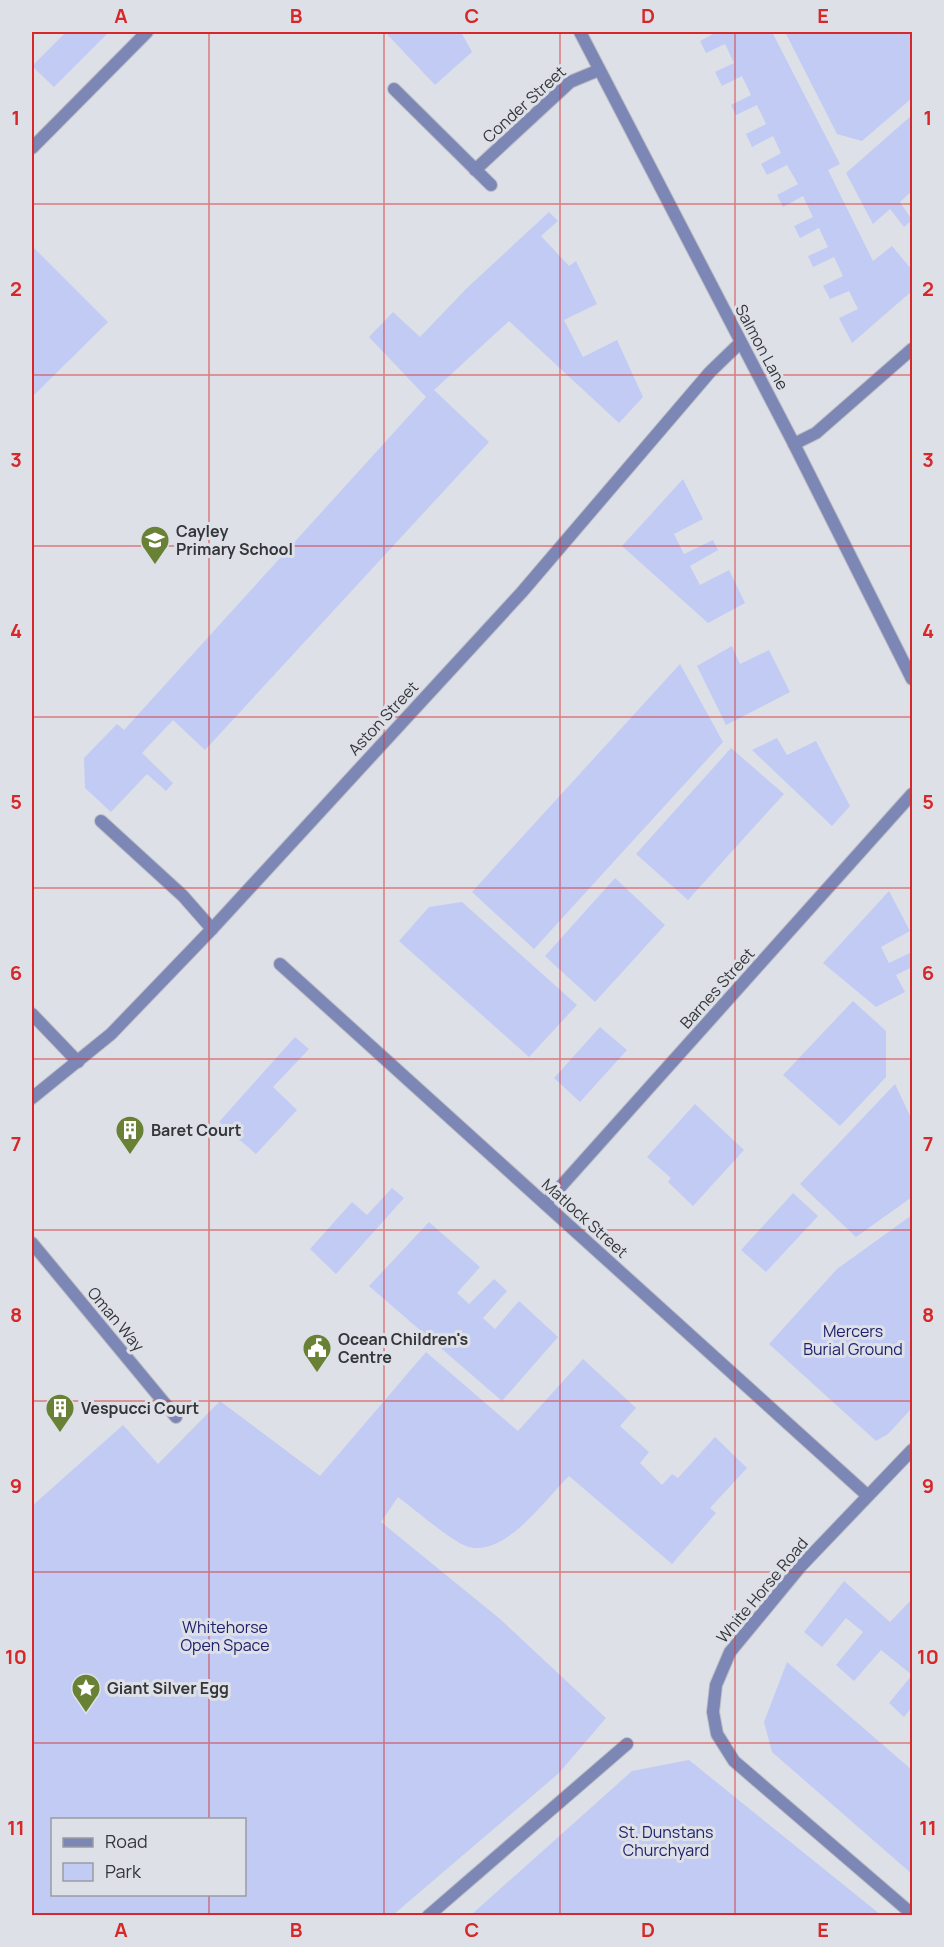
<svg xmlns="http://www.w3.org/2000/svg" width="944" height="1947" font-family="Manrope,sans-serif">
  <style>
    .green { fill: #c1cbf3; fill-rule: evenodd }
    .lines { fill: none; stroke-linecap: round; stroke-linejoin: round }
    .service-casing { stroke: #bcbec5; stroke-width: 14 }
    .pedestrian-casing { stroke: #bcbec5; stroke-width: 14 }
    .minor-casing { stroke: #bcbec5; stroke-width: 14 }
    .tertiary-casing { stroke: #bcbec5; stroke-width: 14 }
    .service { stroke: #7d87b6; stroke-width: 12 }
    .pedestrian { stroke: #7d87b6; stroke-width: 12 }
    .minor { stroke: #7d87b6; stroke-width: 12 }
    .tertiary { stroke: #7d87b6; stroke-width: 12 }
    .grid { fill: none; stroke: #d62828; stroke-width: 1.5; stroke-opacity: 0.55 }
    .labels { text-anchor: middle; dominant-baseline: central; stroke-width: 6; stroke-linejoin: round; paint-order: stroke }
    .street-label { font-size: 16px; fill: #353639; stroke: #dee0e8 }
    .poi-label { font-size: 16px; font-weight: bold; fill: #353639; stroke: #dee0e8; text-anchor: start }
    .park-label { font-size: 16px; fill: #1f216c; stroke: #dee0e8 }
    .neatline { fill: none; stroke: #d62828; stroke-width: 2 }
    .grid-label { font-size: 20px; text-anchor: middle; font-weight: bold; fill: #d62828 }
  </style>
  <rect width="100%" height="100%" fill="#dee0e8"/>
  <!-- green -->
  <path class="green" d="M66,32H109L54,87L32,66Z
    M385,32H461L472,52L435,85Z
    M717,32H772L840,164L828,170L873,261L892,246L912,270V291L852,343L839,318L858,309L849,291L830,299L823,286L843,276L834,257L813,267L808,256L828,247L819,228L800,238L794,226L813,217L803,196L783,207L777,195L798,184L787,165L767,175L761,164L781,153L773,136L752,147L746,134L766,124L757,105L736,115L731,105L751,95L742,76L722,86L715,72L734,63L725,44L706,53L700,41Z
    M785,32H912V98L862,141L837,134Z
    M912,115V191L900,202L912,220L904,227L890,209L873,224L846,173Z
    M549,212L558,221L541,236L569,266L576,261L597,304L564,320L583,357L617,340L643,397L619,423L509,321L434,390L489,442L205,750L173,720L142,753L173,783L166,791L147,774L111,812L85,788L84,758L117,724L124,730L426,397L369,337L393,312L420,337L467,288Z
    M32,246L108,322L32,397Z
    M683,479L703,519L674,534L684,554L713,540L718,550L690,566L700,585L729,570L745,603L708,623L622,546Z
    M732,646L740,664L769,650L790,692L726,725L697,666Z
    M680,664L723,742L534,949L472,892Z
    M777,738L787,755L816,741L850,806L832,826L752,750Z
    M731,748L784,794L688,900L636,854Z
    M615,878L665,925L595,1002L545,956Z
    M889,891L910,931L881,947L889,963L912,952V967L896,975L905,992L876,1007L823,963Z
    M462,902L577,1005L529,1057L399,941L429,907Z
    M853,1001L886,1031V1077L840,1126L783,1075Z
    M600,1027L627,1050L580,1102L554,1078Z
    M295,1037L309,1049L273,1087L297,1110L256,1154L219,1122Z
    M895,1084L912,1120V1197L856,1237L800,1184Z
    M695,1104L744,1150L693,1206L668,1182L671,1178L647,1157Z
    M392,1188L404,1198L336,1274L310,1249L352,1202L367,1215Z
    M793,1193L818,1216L766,1272L741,1250Z
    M912,1215V1408L888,1434L876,1441L769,1344L837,1269Z
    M429,1222L480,1267L457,1293L469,1304L494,1279L507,1291L483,1318L495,1329L519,1301L558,1337L502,1401L369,1286Z
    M426,1352L518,1431L583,1359L636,1408L620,1426L649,1452L640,1463L662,1485L672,1474L678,1478L715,1437L747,1468L710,1508L716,1513L672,1564L569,1476C546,1498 504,1560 466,1546C450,1540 414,1509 398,1497L381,1522L500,1619L606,1718L559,1773L393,1915H32V1506L123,1425L158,1464L220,1401L320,1476ZM52,1820H244V1894H52Z
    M844,1581L890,1622L912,1599V1707L904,1717L889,1703L912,1675L881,1650L854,1681L836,1665L863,1632L846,1618L822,1647L804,1632Z
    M787,1662L912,1770V1874L772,1752L764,1722Z
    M689,1760L881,1915H471L632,1771Z"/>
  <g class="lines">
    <!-- service casing -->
    <g class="service-casing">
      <path id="service" d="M101,821L183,896L212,929
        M32,1014L78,1062"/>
    </g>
    <!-- pedestrian casing -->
    <g class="pedestrian-casing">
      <path id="pedestrian" d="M32,1243L176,1417
        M428,1916L627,1744"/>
    </g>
    <!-- minor casing -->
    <g class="minor-casing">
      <path id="minor" d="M394,89L491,185
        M32,148L147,32
        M475,170L570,82L599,70
        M794,444L816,433L912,349
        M280,964L868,1496
        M32,1098L111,1034L212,929L522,592L710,372L740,343
        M545,1204L912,794
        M912,1450L801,1566L730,1652L716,1685L713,1712L717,1734L734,1761L912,1914"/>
    </g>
    <!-- tertiary casing -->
    <g class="tertiary-casing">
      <path id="tertiary" d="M580,32L794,444L912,679"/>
    </g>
    <!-- service -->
    <use href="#service" class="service"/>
    <!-- pedestrian -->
    <use href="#pedestrian" class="pedestrian"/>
    <!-- minor -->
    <use href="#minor" class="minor"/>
    <!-- tertiary -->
    <use href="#tertiary" class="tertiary"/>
  </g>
  <!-- grid -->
  <path class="grid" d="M209,32V1820M384,32V1916M560,32V1916M735,32V1916M32,204H912M32,375H912M32,546H912M32,717H912M32,888H912M32,1059H912M32,1230H912M32,1401H912M32,1572H912M32,1743H912M209,1894V1916"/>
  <!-- icons -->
  <defs>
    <g id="school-pin" transform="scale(1.5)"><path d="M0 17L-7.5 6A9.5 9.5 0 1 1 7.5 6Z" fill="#698134" stroke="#dee0e8"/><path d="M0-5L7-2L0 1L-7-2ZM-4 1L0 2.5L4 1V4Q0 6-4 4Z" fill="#fff"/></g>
    <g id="building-pin" transform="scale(1.5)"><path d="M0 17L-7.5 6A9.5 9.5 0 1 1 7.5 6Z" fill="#698134" stroke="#dee0e8"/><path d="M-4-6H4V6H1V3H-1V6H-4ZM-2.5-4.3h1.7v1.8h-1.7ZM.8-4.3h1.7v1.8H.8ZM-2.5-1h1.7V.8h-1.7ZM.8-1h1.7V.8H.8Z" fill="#fff"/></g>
    <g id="civic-pin" transform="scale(1.5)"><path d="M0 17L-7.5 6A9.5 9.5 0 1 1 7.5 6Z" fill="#698134" stroke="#dee0e8"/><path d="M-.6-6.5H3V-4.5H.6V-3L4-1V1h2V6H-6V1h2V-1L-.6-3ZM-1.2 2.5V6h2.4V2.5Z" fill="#fff"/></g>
    <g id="sight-pin" transform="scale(1.5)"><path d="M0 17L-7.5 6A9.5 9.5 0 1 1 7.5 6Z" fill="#698134" stroke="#dee0e8"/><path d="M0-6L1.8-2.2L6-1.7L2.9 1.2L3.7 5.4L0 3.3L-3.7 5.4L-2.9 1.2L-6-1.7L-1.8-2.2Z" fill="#fff"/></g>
  </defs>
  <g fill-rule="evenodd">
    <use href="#school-pin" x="155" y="540"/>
    <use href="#building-pin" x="130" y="1130"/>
    <use href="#civic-pin" x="317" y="1348"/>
    <use href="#building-pin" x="60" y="1408"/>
    <use href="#sight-pin" x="86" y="1688"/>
  </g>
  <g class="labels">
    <!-- street labels -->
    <g class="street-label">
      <text transform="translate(524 104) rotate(-42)">Conder Street</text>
      <text transform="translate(762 347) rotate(62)">Salmon Lane</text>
      <text transform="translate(383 718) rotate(-47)">Aston Street</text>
      <text transform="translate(717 988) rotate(-48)">Barnes Street</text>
      <text transform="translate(585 1218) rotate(42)">Matlock Street</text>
      <text transform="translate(116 1319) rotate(50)">Oman Way</text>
      <text transform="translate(762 1590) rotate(-50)">White Horse Road</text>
    </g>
    <!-- poi labels -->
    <g class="poi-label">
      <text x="176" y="531">Cayley<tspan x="176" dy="18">Primary School</tspan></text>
      <text x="151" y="1130">Baret Court</text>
      <text x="338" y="1339">Ocean Children's<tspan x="338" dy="18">Centre</tspan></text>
      <text x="81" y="1408">Vespucci Court</text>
      <text x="107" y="1688">Giant Silver Egg</text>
    </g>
    <!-- park labels -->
    <g class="park-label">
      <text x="853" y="1331">Mercers<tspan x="853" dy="18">Burial Ground</tspan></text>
      <text x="225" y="1627">Whitehorse<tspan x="225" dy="18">Open Space</tspan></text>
      <text x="666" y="1832">St. Dunstans<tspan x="666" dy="18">Churchyard</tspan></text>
    </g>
  </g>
  <!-- border -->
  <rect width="944" height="1947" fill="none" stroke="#dee0e8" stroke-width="66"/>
  <!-- legend -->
  <rect x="51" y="1818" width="195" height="78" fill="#dee0e8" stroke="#9a9ca2" stroke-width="1.5"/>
  <rect x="63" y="1838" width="30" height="9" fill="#7d87b6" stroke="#9a9ca2" stroke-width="1.5"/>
  <text x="105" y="1848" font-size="18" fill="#353639">Road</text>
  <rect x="63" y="1863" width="30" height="18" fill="#c1cbf3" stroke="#9a9ca2" stroke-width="1.5"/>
  <text x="105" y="1878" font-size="18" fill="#353639">Park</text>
  <rect x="33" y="33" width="878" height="1881" class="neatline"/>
  <g class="grid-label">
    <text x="121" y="23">A</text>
    <text x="296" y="23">B</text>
    <text x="472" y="23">C</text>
    <text x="648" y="23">D</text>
    <text x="823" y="23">E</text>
    <text x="16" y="125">1</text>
    <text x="928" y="125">1</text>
    <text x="16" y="296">2</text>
    <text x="928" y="296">2</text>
    <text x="16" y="467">3</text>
    <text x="928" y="467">3</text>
    <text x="16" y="638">4</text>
    <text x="928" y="638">4</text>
    <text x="16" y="809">5</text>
    <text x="928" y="809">5</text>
    <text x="16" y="980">6</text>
    <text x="928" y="980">6</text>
    <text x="16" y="1151">7</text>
    <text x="928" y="1151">7</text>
    <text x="16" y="1322">8</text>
    <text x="928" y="1322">8</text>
    <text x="16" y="1493">9</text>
    <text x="928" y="1493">9</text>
    <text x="16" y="1664">10</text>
    <text x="928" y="1664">10</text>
    <text x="16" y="1835">11</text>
    <text x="928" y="1835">11</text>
    <text x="121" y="1937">A</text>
    <text x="296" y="1937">B</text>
    <text x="472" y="1937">C</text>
    <text x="648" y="1937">D</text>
    <text x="823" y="1937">E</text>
  </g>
</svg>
